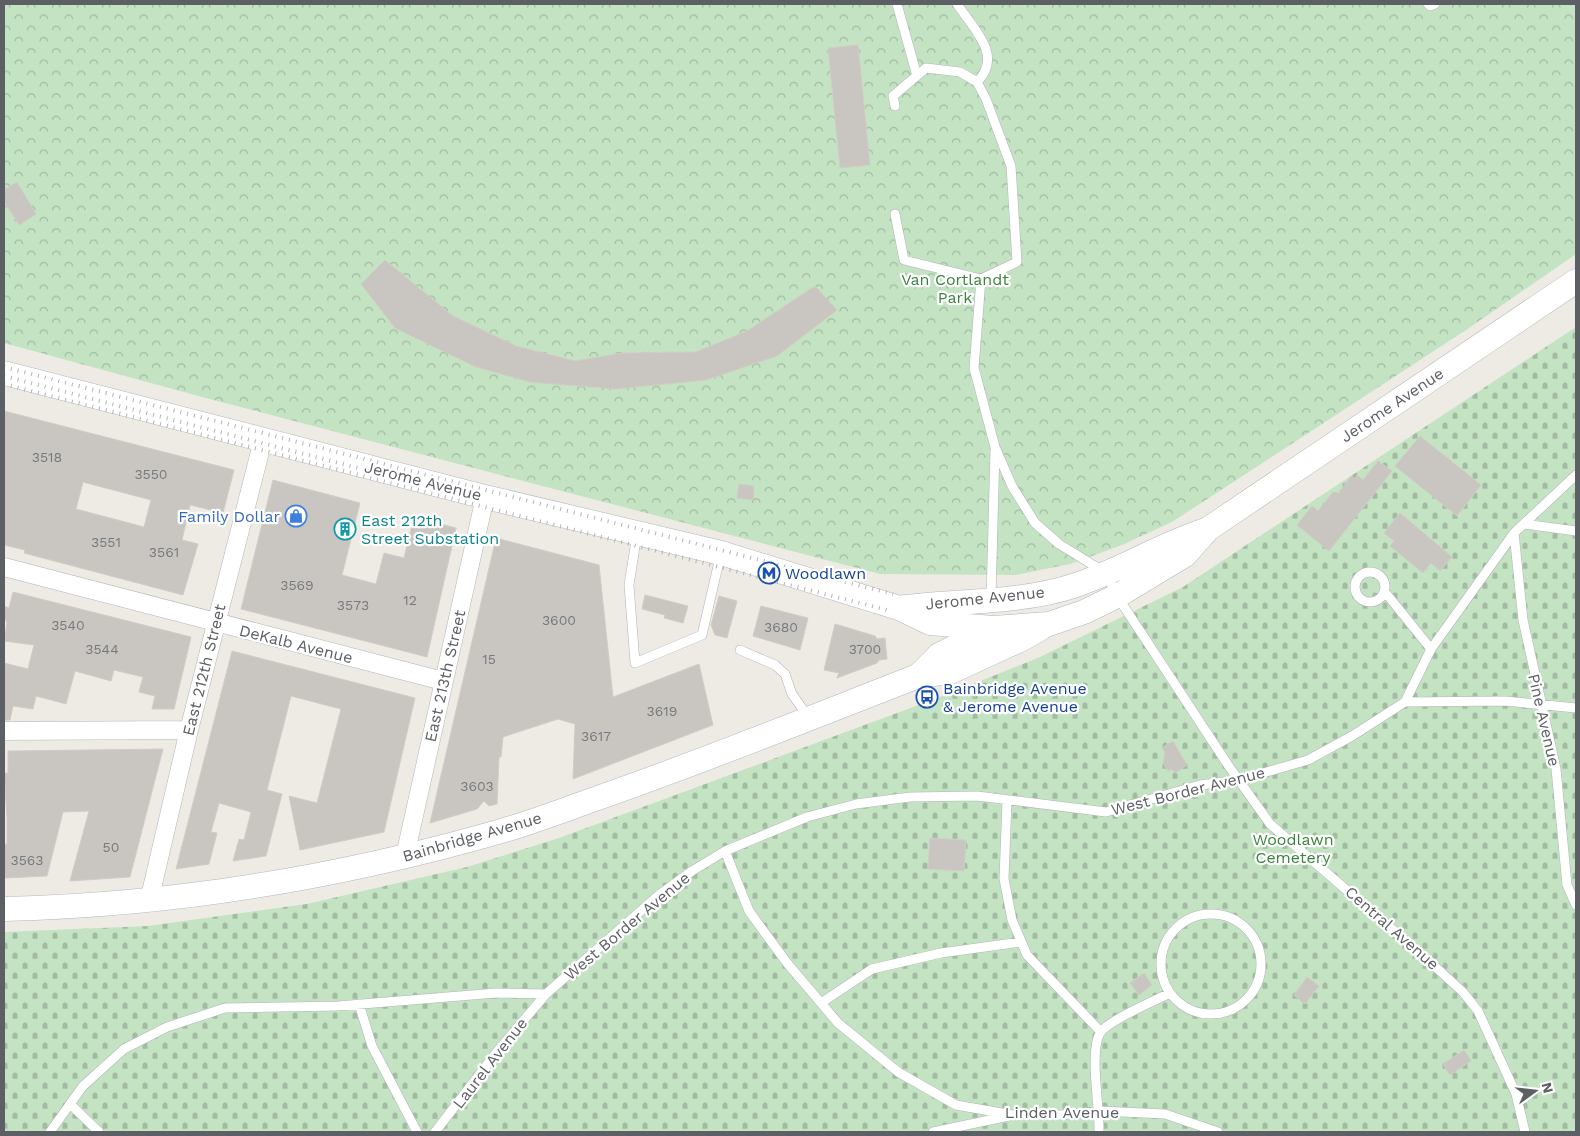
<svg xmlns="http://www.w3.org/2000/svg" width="1580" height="1136" font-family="'Work Sans',sans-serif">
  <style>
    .forest { fill: url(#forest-crowns) }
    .cemetery { fill: url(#cemetery-stones) }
    .building { fill: #c9c6c2; stroke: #d2cdc3; fill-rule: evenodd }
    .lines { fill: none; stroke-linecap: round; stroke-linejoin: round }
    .lane-casing { stroke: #b2b5b8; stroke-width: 10 }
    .street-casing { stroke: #b2b5b8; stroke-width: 19 }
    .secondary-casing { stroke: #b3b7bb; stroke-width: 25 }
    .lane { stroke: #fff; stroke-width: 9 }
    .street { stroke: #fff; stroke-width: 18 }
    .secondary { stroke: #fff; stroke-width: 24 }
    .rail { stroke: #b2b3b4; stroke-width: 4; stroke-dasharray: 1 6; stroke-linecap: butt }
    .labels { text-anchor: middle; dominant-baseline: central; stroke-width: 4.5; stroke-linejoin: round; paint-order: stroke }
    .number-label { font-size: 14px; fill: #777a7c }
    .park-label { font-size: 16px; fill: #3c833e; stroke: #fff }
    .street-label { font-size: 16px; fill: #5c6064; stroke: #fff }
    .shop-label { font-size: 16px; fill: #366cbe; stroke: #fff; text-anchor: end }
    .culture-label { font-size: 16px; fill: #0d838f; stroke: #fff; text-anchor: start }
    .transit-label { font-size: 16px; fill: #164399; stroke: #fff; text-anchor: start }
  </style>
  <defs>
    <pattern id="forest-crowns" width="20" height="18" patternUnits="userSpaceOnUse" patternTransform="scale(1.25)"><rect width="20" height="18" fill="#c3e3c3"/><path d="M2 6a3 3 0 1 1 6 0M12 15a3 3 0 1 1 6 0" fill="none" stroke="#a2bba2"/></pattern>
    <pattern id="cemetery-stones" width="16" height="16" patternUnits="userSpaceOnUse" patternTransform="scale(1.25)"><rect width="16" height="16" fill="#c3e3c3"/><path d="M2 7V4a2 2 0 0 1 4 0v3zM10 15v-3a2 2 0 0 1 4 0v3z" fill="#a2bba2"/></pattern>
  </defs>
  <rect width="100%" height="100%" fill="#edebe4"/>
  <!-- forest -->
  <path class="forest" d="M4,4H1576V254L1466,330L1172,522L1122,545L1070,564L1040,570L1016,575L880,574L202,397L4,343Z"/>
  <!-- cemetery -->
  <path class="cemetery" d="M1576,327V1132H4V932L148,926L307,904L467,867L559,838L943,696L1038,658L1183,587Z"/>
  <!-- building -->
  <path class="building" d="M858,45L870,165L840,168L828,48Z
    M17,182L36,214L19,225L4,201V190Z
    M385,260L453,316L516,346L575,361L622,353L696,352L747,331L815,286L837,310L777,356L706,380L615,389L530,382L476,367L395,328L361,284Z
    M4,411L234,470L223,513L190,505L182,540L198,544L183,595L24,553L25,550L4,545ZM83,482L151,500L144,527L76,509Z
    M1420,436L1481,485L1457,516L1395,466Z
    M1378,461L1392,471L1329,551L1297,525L1312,506L1318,511L1333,492L1337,495L1351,476L1355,479L1357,475L1363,480Z
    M273,480L360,503L342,575L376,584L384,553L404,558L414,517L456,528L427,657L241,609Z
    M739,484L754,486L753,500L737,498Z
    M1400,513L1452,557L1440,571L1431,563L1423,573L1390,546L1394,541L1384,533Z
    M496,538L599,565L613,697L699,664L713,725L573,779L575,724L558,719L503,737L501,757H499L497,804L489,806L484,801L477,809L430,823Z
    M13,592L191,637L174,709H152L155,696L139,692L143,677L114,670L111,681L75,671L66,704L36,696L33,709L13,706L10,720H4V663L28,669L34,645L4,641L7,624L6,620L4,619V606L9,608Z
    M645,595L688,606L683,623L664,618L665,615L642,609Z
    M719,596L737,601L727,638L715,635L711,625Z
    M761,606L808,618L800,650L753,636Z
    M835,624L875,636L877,639L885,638L887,659L879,660L877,663L837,678L839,673L824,670Z
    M232,651L415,698L384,832L300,850L289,796L317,803L341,709L291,696L267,790L282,794L266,856L233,861L239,839L244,840L251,812L219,803L211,832L217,833L209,864L176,869Z
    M1173,741L1187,765L1175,773L1172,769L1168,771L1163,763L1165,752L1162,748Z
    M163,749L130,877L70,881L89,811L63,812L47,876L4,878V844H7V817L4,773H8V751Z
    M930,838L966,840L964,871L928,869Z
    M1144,973L1152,985L1139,995L1130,983Z
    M1307,977L1319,986L1305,1004L1294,995Z
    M1464,1050L1471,1061L1450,1075L1443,1064Z"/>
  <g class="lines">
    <!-- lane casing -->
    <g class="lane-casing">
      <path id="lane" d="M897,4L917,76
        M957,4C973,28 1004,56 977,82
        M1428,4L1430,6L1435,4
        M895,106L893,96L926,68L960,72L977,82L986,99L1011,166L1017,262L981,279L974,368L995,447L1012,486L1035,523L1059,544L1106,573L1117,596L1228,765L1270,824L1430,962L1463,992L1478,1011L1516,1094L1525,1132
        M895,214L904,260L981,279
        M1524,524L1576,531
        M1514,533L1523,620L1556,769L1567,885L1576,905
        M637,534L629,585L635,663L702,635L721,553
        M1355 587a15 15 0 1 1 30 0a15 15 0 1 1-30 0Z
        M1385,592L1431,649
        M991,599L995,450
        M740,650L775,665L785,674L792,694L809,718
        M1405,702L1505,701L1576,708
        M1007,800L1004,879L1012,920L1027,955L1101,1032
        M725,851L749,911L787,963L838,1023L898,1072L956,1105L1013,1115H1061L1100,1111L1165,1114L1218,1132
        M1161 964a50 50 0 1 1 100 0a50 50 0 1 1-100 0Z
        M821,1003L872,969L941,953L1021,942
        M359,1004L372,1046L417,1132
        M70,1104L99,1132
        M50,1132L83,1086L124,1049L167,1027L225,1008L338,1006L496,993L546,994L659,895L692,871L725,851L807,817L856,804L910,797L977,796L1106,812L1200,785L1239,780L1308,760L1352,736L1405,702L1431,649L1514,533L1576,475
        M435,1132L496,1053L546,994
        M933,1132L1009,1116
        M1099,1132C1100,1108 1089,1052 1100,1033C1107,1021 1156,1000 1170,993"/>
    </g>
    <!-- street casing -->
    <g class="street-casing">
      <path id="street" d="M4,567L443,681
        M4,731L189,730
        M405,856L485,497
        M149,901L189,730L263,440"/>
    </g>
    <!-- secondary casing -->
    <g class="secondary-casing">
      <path id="secondary" d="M4,373L485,497L721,553L899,608L930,623L993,628L1049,624L1084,612L1117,596L1185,555L1208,529L1576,281
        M899,608C956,600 1017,604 1073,586C1119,571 1160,545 1206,530
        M918,676L939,655L991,629
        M4,909C171,905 337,878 498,832C530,823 561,811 592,800C702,762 810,718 918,676L950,672L1022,639L1041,628"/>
    </g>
    <!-- lane -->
    <use href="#lane" class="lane"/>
    <!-- street -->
    <use href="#street" class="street"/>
    <!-- secondary -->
    <use href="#secondary" class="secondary"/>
    <!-- rail -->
    <path class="rail" d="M4,367L893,594
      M4,376L381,474
      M4,384L891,611"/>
  </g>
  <!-- icons -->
  <defs>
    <g id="shop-ring" transform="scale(1.125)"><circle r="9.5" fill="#fff" stroke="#3f7fe0" stroke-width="1.5"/><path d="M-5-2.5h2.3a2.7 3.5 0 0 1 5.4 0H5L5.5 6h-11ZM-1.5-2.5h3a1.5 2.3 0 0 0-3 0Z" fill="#3f7fe0"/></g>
    <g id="building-ring" transform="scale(1.125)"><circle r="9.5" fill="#fff" stroke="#0f9aa8" stroke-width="1.5"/><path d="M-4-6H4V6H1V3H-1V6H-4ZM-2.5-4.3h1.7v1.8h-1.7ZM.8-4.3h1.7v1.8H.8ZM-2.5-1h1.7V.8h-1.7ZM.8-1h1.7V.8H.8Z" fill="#0f9aa8"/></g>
    <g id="metro-ring" transform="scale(1.125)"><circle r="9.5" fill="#fff" stroke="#1a4fb4" stroke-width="1.5"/><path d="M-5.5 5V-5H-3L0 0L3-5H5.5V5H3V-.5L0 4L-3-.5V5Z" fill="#1a4fb4"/></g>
    <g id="bus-ring" transform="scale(1.125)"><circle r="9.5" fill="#fff" stroke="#1a4fb4" stroke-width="1.5"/><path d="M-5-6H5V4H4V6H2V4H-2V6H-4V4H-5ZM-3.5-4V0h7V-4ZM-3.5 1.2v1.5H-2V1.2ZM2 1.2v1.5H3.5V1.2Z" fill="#1a4fb4"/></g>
  </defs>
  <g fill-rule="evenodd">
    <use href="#shop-ring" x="296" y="516"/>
    <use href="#building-ring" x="345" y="529"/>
    <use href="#metro-ring" x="769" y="573"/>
    <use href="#bus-ring" x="927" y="697"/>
  </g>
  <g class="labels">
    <!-- number labels -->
    <g class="number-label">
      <text x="47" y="457">3518</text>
      <text x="151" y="474">3550</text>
      <text x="106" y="542">3551</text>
      <text x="164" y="552">3561</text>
      <text x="297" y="585">3569</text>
      <text x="410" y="600">12</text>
      <text x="353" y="605">3573</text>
      <text x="559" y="620">3600</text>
      <text x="68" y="625">3540</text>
      <text x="781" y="627">3680</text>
      <text x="102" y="649">3544</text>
      <text x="865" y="649">3700</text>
      <text x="489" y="659">15</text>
      <text x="662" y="711">3619</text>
      <text x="596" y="736">3617</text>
      <text x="477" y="786">3603</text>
      <text x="111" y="847">50</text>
      <text x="27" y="860">3563</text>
    </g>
    <!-- park labels -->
    <g class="park-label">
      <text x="955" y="279">Van Cortlandt<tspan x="955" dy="18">Park</tspan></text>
      <text x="1293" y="839">Woodlawn<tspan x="1293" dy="18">Cemetery</tspan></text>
    </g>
    <!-- street labels -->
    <g class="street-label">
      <text transform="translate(1392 405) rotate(-34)">Jerome Avenue</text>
      <text transform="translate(423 481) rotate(14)">Jerome Avenue</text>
      <text transform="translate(985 598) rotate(-6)">Jerome Avenue</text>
      <text transform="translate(296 644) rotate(14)">DeKalb Avenue</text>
      <text transform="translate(204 670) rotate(-76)">East 212th Street</text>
      <text transform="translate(445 676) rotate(-77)">East 213th Street</text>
      <text transform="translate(1544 720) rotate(77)">Pine Avenue</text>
      <text transform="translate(1188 791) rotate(-14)">West Border Avenue</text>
      <text transform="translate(472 837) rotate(-16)">Bainbridge Avenue</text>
      <text transform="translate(627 926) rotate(-40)">West Border Avenue</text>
      <text transform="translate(1392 928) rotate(41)">Central Avenue</text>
      <text transform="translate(490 1063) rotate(-52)">Laurel Avenue</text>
      <text x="1062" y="1112">Linden Avenue</text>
    </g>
    <!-- shop labels -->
    <g class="shop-label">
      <text x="280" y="516">Family Dollar</text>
    </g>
    <!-- culture labels -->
    <g class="culture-label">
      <text x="361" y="520">East 212th<tspan x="361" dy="18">Street Substation</tspan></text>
    </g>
    <!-- transit labels -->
    <g class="transit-label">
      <text x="785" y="573">Woodlawn</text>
      <text x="943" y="688">Bainbridge Avenue<tspan x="943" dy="18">&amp; Jerome Avenue</tspan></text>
    </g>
  </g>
  <!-- border -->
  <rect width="1580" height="1136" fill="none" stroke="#5c6064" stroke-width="10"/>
  <!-- north arrow -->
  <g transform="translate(1535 1091) rotate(75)" stroke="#ffffff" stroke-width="4" paint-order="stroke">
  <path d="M0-4L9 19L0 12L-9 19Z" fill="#5c6064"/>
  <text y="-8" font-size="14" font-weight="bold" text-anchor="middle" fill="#5c6064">N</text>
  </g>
</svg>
